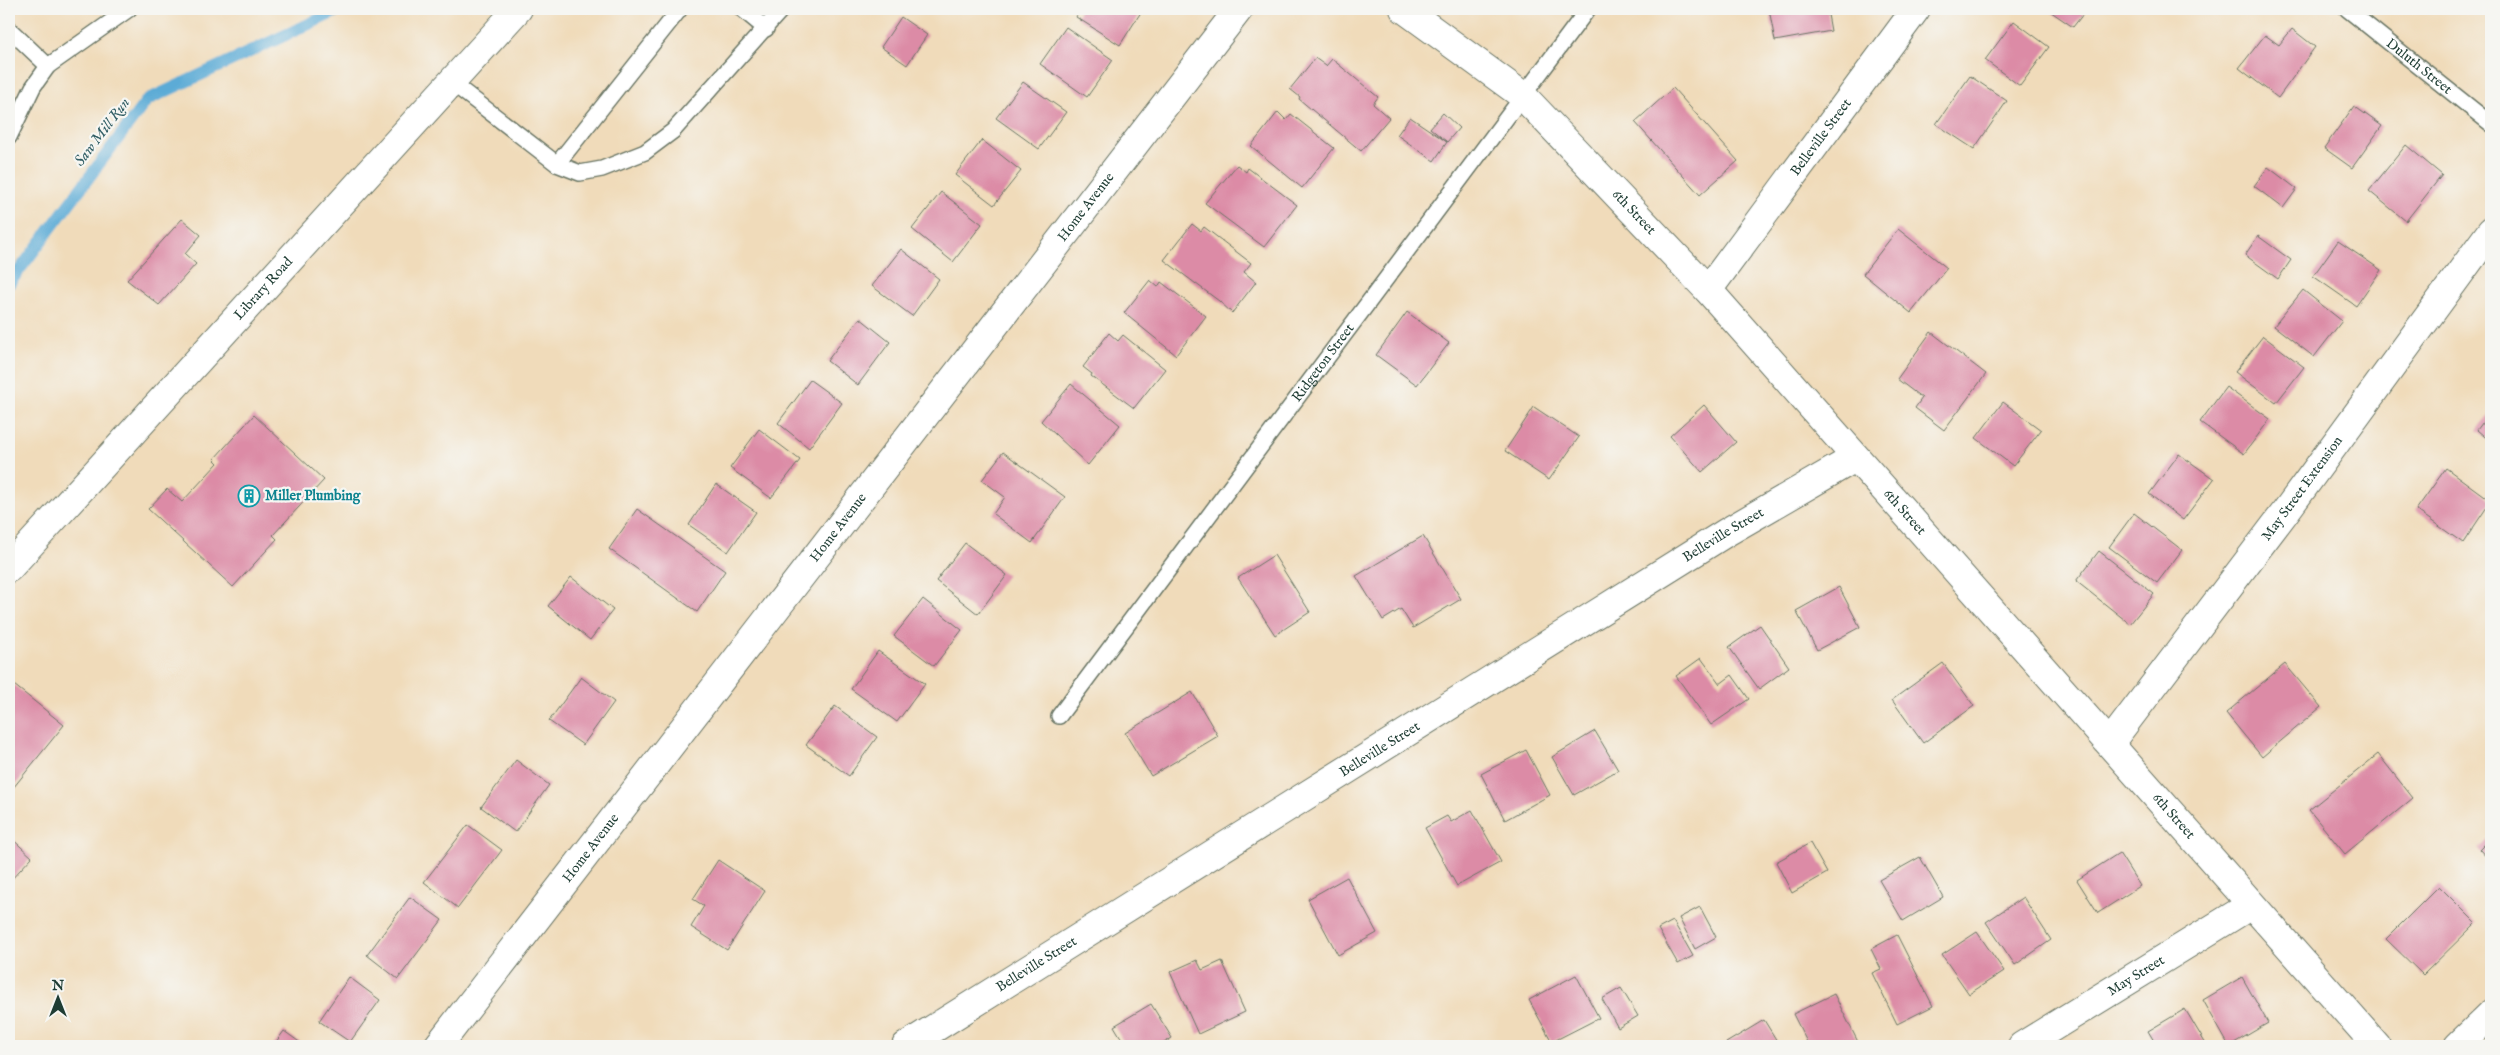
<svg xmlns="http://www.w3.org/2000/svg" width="2500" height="1055" font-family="'IM FELL English',serif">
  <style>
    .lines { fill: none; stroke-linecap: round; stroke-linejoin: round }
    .stream { stroke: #5babd6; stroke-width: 12 }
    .building { fill: #dc8ba6 }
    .service-casing { stroke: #687463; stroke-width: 18 }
    .minor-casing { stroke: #687463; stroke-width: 30 }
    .primary-casing { stroke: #687463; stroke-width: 30 }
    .service { stroke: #fff; stroke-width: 15 }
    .minor { stroke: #fff; stroke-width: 28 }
    .primary { stroke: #fff; stroke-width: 28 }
    .labels { text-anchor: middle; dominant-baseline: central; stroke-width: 4.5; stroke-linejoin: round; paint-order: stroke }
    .street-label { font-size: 14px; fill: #1f3d34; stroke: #f6f6f2 }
    .culture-label { font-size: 14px; font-weight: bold; fill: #0d838f; stroke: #f6f6f2; text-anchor: start }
    .water-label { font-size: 15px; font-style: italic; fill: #315e65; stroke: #f6f6f2 }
  </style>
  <rect width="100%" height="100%" fill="#f6f6f2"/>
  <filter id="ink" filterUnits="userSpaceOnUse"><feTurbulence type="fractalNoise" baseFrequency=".02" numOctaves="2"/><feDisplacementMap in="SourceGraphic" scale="10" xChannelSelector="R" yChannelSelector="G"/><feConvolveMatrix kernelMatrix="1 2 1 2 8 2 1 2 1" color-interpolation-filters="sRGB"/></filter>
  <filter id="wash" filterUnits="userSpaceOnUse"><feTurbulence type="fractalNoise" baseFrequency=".0096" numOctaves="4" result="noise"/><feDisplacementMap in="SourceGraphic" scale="20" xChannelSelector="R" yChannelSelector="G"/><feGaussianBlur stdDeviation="1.12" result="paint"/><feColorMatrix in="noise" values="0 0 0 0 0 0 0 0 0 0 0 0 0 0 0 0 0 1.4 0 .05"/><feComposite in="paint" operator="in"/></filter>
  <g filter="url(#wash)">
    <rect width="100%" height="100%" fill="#f0dbba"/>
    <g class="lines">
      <!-- stream -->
      <path class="stream" d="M9,284L147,100L341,9"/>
    </g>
    <g id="blocks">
      <!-- building -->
      <path class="building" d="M1081,9H1143L1120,45L1076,17Z
        M1769,9H1827L1831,31L1775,41Z
        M2047,9H2087L2073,27Z
        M901,17L927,35L907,65L881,47Z
        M2014,21L2049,47L2020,86L1985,60Z
        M1066,27L1113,60L1087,97L1040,64Z
        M2292,29L2315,47L2278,98L2239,68L2265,35L2279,45Z
        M1315,58L1326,66L1332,59L1378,97L1373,104L1389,118L1361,151L1299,99L1300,97L1290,89Z
        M1970,76L2007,101L1974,149L1936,124Z
        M1023,82L1066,112L1039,149L996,118Z
        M1673,88L1738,161L1700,195L1635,122Z
        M2354,106L2382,126L2352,168L2324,148Z
        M1278,112L1286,120L1291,114L1334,148L1302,188L1251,146Z
        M1443,113L1459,128L1447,142L1430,128Z
        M1410,117L1447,142L1434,161L1397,135Z
        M982,140L1021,171L994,205L955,175Z
        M2406,145L2442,175L2406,221L2369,191Z
        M1237,165L1246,172L1248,168L1297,205L1264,247L1205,203Z
        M2268,167L2297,189L2283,208L2254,186Z
        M941,192L982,224L953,262L912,229Z
        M182,219L201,235L185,254L196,264L159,305L127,280Z
        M1192,224L1201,231L1204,227L1251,263L1244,272L1256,282L1232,313L1219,301L1164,260Z
        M1898,229L1947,268L1911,313L1863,274Z
        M2258,236L2291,260L2278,279L2245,255Z
        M2338,241L2381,270L2356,306L2313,276Z
        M901,249L939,279L912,316L872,286Z
        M1150,280L1158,287L1161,282L1206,316L1176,355L1124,313Z
        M2303,290L2342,321L2314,357L2274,326Z
        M1407,312L1449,343L1417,385L1376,355Z
        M860,318L890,342L858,385L827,361Z
        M1931,332L1986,374L1944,430L1915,408L1922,398L1897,379Z
        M1109,333L1118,341L1123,335L1165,369L1134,408L1091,376L1092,374L1083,367Z
        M2263,336L2304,367L2276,403L2235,372Z
        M810,380L842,403L809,448L778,423Z
        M1071,384L1120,425L1088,465L1041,421Z
        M2226,387L2270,419L2244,454L2200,422Z
        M2003,402L2041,430L2013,466L1976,438Z
        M1704,405L1736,442L1702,472L1670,436Z
        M1534,407L1579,437L1549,480L1505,451Z
        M2491,411V442L2477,430Z
        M254,415L324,480L273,535L277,539L233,587L148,509L167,489L182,502L218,463L214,459Z
        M759,429L800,460L771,498L730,468Z
        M1003,452L1065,497L1032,543L993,514L1005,497L982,480Z
        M2179,454L2214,479L2183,520L2149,494Z
        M2446,468L2491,501L2463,543L2416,510Z
        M716,484L756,512L728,552L689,525Z
        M637,509L725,571L697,612L609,549Z
        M2134,513L2182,550L2157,583L2109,547Z
        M1423,536L1461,599L1413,628L1401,609L1383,620L1356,576Z
        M965,543L1007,575L978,614L936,581Z
        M2099,551L2154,594L2130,624L2076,581Z
        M1274,555L1310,612L1275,635L1238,578Z
        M571,577L613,610L590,640L548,606Z
        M1839,587L1860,627L1817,650L1796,611Z
        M923,599L962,630L934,666L894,636Z
        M1760,625L1789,667L1759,689L1729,647Z
        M878,651L925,684L897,722L851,689Z
        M1701,658L1720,684L1732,675L1749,699L1711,725L1676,676Z
        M1943,663L1974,706L1923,743L1892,700Z
        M2285,664L2321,707L2262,757L2226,713Z
        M581,677L614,702L583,745L549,721Z
        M9,681L64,725L9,793Z
        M1192,692L1218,736L1151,776L1125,733Z
        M835,706L877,737L849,776L806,745Z
        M1595,731L1618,770L1574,795L1552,757Z
        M1526,750L1550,795L1505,820L1481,774Z
        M2378,754L2413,798L2345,854L2309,810Z
        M516,760L549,785L515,832L481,807Z
        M1472,810L1501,862L1457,886L1425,828L1447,816L1451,822Z
        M468,825L502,850L458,908L424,882Z
        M9,836L32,857L9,882Z
        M2491,837V862L2479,849Z
        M1810,843L1827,873L1792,893L1776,862Z
        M2119,853L2140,886L2098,913L2077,880Z
        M1920,857L1943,897L1903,921L1879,880Z
        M718,860L765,891L727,950L691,927L704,906L693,899Z
        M1347,877L1377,933L1338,955L1308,899Z
        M2439,886L2476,923L2423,975L2386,939Z
        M410,897L442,920L398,979L367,955Z
        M2023,897L2051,940L2015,965L1986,922Z
        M1700,907L1716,937L1695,949L1679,918Z
        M1673,921L1693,956L1678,964L1658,929Z
        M1977,932L2004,971L1969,994L1942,955Z
        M1897,935L1933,1006L1897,1024L1872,973L1881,969L1871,949Z
        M1197,960L1202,970L1222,961L1245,1012L1198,1034L1170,972Z
        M1576,975L1599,1018L1552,1042L1529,1000Z
        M349,977L380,1000L350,1042L319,1021Z
        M2242,977L2268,1023L2229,1046L2203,1000Z
        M1621,988L1638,1016L1618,1028L1602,999Z
        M1834,994L1860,1046H1809L1793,1014Z
        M1151,1004L1172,1038L1159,1046H1126L1114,1026Z
        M2185,1009L2207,1046H2157L2148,1031Z
        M1764,1020L1780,1046H1728L1726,1043Z
        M284,1031L305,1046H273Z
        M2132,1041L2135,1046H2123Z"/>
    </g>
  </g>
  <g filter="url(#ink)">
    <use href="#blocks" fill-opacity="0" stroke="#687463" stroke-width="1"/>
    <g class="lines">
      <!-- service casing -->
      <g class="service-casing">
        <g id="service">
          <path d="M742,9L766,29"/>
          <path id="s1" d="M2347,9L2491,124"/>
          <path d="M9,29L48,66"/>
          <path d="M451,82L557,164L580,173L602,169L645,152L673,131L782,9"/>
          <path d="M9,137L33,87L48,66L129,9"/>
          <path d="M557,164L680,9"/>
          <path id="s2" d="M1059,716L1588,9"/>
        </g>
      </g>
      <!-- minor casing -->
      <g class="minor-casing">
        <g id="minor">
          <path id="s3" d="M1404,9L1522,95L1708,290L2377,1046"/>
          <path id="s4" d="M1708,290L1916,9"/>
          <path id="s5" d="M2110,743L2286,511L2491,231"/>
          <path id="s6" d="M438,1046L1239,9"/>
          <path id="s7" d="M906,1046L1727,532L1855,458"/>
          <path id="s8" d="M2022,1046L2251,905"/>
          <path d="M2458,1046L2491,1014"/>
        </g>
      </g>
      <!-- primary casing -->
      <g class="primary-casing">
        <g id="primary">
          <path id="s9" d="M9,568L518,9"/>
        </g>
      </g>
      <!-- service -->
      <use href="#service" class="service"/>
      <!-- minor -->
      <use href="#minor" class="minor"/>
      <!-- primary -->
      <use href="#primary" class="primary"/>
    </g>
  </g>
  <!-- icons -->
  <defs>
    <g id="building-ring" transform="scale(1.125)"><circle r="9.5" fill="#f6f6f2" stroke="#0f9aa8" stroke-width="1.5"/><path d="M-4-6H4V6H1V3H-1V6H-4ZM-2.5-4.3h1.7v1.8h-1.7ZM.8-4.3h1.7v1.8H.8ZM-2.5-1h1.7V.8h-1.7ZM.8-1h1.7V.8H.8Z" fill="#0f9aa8"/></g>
  </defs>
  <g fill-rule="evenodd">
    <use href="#building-ring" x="249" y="496"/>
  </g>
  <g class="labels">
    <!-- street labels -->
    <g class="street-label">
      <text stroke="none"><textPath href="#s1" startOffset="92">Duluth Street</textPath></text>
      <text stroke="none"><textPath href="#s4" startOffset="190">Belleville Street</textPath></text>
      <text stroke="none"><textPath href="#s6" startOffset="1060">Home Avenue</textPath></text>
      <text stroke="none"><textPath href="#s3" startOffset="308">6th Street</textPath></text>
      <text stroke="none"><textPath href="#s9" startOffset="378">Library Road</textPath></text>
      <text stroke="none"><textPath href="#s2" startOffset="441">Ridgeton Street</textPath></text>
      <text stroke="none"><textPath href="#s5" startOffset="319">May Street Extension</textPath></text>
      <text stroke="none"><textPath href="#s3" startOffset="712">6th Street</textPath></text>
      <text stroke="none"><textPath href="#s6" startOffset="655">Home Avenue</textPath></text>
      <text stroke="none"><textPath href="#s7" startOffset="964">Belleville Street</textPath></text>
      <text stroke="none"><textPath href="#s7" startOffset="559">Belleville Street</textPath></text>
      <text stroke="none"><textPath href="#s3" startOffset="1118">6th Street</textPath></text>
      <text stroke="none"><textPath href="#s6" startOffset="250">Home Avenue</textPath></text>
      <text stroke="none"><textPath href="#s7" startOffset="154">Belleville Street</textPath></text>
      <text stroke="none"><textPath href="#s8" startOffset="134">May Street</textPath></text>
    </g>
    <!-- culture labels -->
    <g class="culture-label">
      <text x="265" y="496">Miller Plumbing</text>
    </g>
    <!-- water labels -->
    <g class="water-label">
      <text transform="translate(102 132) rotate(-53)">Saw Mill Run</text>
    </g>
  </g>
  <!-- margin -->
  <rect width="2500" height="1055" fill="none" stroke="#f6f6f2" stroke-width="30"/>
  <!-- north arrow -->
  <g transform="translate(58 998)" stroke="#f6f6f2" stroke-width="4" paint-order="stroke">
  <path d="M0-4L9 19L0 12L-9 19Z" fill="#1f3d34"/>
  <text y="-8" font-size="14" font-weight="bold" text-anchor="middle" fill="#1f3d34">N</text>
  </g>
</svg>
